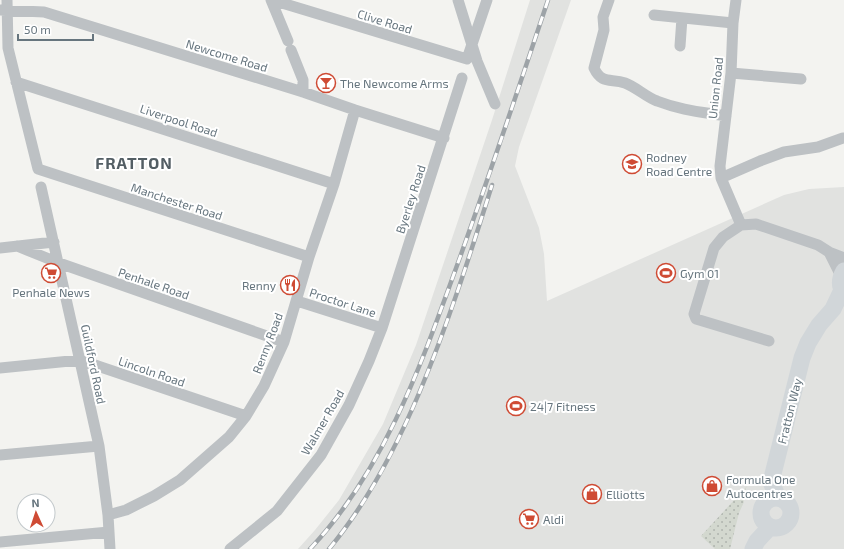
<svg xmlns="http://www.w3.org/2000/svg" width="844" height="549" font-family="'Exo 2',sans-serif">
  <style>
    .built { fill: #e1e2e0 }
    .grass { fill: url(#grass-dots) }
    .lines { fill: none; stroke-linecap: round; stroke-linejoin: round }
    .minor { stroke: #bdc1c4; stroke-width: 11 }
    .primary { stroke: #d1d6d9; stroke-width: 17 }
    .rail-casing { stroke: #9da3a7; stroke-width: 4.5 }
    .rail { stroke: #fff; stroke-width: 3; stroke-dasharray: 9; stroke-linecap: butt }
    .labels { text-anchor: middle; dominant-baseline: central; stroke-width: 4; stroke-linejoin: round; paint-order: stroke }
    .street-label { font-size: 12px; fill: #66757e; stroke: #fff }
    .poi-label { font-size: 12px; fill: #66757e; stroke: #fff; text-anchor: start }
    .district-label { font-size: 16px; font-weight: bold; letter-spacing: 1px; fill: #535e64; stroke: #fff }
  </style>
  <defs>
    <pattern id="grass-dots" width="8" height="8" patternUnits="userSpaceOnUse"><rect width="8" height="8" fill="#d3d8cf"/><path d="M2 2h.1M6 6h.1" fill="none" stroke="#afb4ad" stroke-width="1.8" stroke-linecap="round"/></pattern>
  </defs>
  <rect width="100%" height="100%" fill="#f3f3f0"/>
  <!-- built -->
  <path class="built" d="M530,0H571L519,147L515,166L539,228L544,254L547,301L784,195L809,189L844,187V549H298L315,530L339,500L383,424L416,345L492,120Z"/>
  <!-- grass -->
  <path class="grass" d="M747,486L742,497L744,502L739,513L730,549H715L701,536Z"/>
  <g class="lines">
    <!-- minor -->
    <path class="minor" d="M7,0L8,48L38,169L309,257
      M271,0L288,41
      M272,0L467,59L487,0
      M458,0L477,61L495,104
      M609,0L603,17L604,30L594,68C602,85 611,78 625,83C636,87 646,97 657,101C680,110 702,112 726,116
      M736,0L733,23L731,73L720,166L721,178L741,225
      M0,10L44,12L303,92L355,110L444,138
      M654,15L733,23
      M680,46L682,18
      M291,50L303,80V92
      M731,73L801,79
      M16,82L334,184
      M721,178L760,161L784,152L818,147L843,138
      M41,187L99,446L108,515L110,549
      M17,246L59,263L284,342
      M0,248L54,242
      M829,252L841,276
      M297,301L382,328
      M769,341L696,319L694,314L714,248L723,237L741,225L756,224L818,245L829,252L844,258
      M0,368L80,360L246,416
      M0,455L99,446
      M108,515L126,510L154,496L180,480L229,437L246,416L264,386L284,342L309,257L334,184L355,110
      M0,542L109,532
      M230,549L277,511L321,455L349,405L369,361L382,328L462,78"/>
    <!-- primary -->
    <path class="primary" d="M844,271C840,278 839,286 844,293
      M761 513a15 15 0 1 1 30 0a15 15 0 1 1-30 0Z
      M778,498L771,482L802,358L808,343L819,325L833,309L842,290
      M753,549L757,541L770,527"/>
    <!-- rail casing -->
    <g class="rail-casing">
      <path id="rail" d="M310,549C386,468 422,362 459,260C490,174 519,87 548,0
        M329,549C368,502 396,448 420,391C448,324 470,255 492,185"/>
    </g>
    <!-- rail -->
    <use href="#rail" class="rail"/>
  </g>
  <!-- icons -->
  <defs>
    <g id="bar-ring" transform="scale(1)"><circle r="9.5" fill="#fff" stroke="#cf4b34" stroke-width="1.5"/><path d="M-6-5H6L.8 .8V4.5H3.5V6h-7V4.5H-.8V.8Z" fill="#cf4b34"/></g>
    <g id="university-ring" transform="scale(1)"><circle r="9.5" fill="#fff" stroke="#cf4b34" stroke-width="1.5"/><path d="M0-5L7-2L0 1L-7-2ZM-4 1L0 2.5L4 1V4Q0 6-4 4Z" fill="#cf4b34"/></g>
    <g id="supermarket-ring" transform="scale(1)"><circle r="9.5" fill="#fff" stroke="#cf4b34" stroke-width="1.5"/><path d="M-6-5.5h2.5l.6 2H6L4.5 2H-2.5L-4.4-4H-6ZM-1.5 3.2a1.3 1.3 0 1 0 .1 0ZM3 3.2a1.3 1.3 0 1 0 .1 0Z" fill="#cf4b34"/></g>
    <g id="stadium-ring" transform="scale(1)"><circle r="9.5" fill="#fff" stroke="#cf4b34" stroke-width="1.5"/><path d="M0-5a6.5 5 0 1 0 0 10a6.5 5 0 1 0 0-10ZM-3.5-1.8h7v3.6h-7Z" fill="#cf4b34"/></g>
    <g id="restaurant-ring" transform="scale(1)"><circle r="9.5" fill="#fff" stroke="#cf4b34" stroke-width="1.5"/><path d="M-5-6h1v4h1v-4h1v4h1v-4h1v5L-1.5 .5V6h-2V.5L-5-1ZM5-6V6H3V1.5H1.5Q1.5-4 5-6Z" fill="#cf4b34"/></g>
    <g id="shop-ring" transform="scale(1)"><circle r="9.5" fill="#fff" stroke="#cf4b34" stroke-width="1.5"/><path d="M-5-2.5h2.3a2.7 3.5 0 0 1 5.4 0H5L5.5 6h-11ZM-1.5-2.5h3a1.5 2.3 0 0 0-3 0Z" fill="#cf4b34"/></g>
  </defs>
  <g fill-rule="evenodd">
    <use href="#bar-ring" x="326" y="83"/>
    <use href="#university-ring" x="632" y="164"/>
    <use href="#supermarket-ring" x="51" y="273"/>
    <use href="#stadium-ring" x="666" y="273"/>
    <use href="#restaurant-ring" x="290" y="285"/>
    <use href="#stadium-ring" x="516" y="406"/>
    <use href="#shop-ring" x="712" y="486"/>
    <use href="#shop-ring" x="592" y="494"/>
    <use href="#supermarket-ring" x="529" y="519"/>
  </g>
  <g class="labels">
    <!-- street labels -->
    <g class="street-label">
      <text transform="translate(385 21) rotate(17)">Clive Road</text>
      <text transform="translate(227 55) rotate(17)">Newcome Road</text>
      <text transform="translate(715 88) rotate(-84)">Union Road</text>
      <text transform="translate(179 120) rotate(18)">Liverpool Road</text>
      <text transform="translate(410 199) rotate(-72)">Byerley Road</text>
      <text transform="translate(177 201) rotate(18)">Manchester Road</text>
      <text transform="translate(154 283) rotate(19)">Penhale Road</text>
      <text transform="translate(343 302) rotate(18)">Proctor Lane</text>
      <text transform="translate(267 343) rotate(-69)">Renny Road</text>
      <text transform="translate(94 364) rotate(78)">Guildford Road</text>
      <text transform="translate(152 371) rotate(19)">Lincoln Road</text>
      <text transform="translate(789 411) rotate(-76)">Fratton Way</text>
      <text transform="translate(322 422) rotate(-60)">Walmer Road</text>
    </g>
    <!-- poi labels -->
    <g class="poi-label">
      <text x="340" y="83">The Newcome Arms</text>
      <text x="646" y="157">Rodney<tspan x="646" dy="14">Road Centre</tspan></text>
      <text x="680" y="273">Gym 01</text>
      <text x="276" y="285" text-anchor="end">Renny</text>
      <text x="51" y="292" text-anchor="middle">Penhale News</text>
      <text x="530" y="406">24|7 Fitness</text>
      <text x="726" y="479">Formula One<tspan x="726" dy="14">Autocentres</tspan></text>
      <text x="606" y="494">Elliotts</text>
      <text x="543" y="519">Aldi</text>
    </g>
    <!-- district labels -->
    <g class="district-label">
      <text x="134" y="162">FRATTON</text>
    </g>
  </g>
  <!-- north arrow -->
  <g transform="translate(36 513) rotate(357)"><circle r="19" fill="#ffffff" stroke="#c2c8cb"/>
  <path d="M0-3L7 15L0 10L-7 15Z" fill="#cf4b34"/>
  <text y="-6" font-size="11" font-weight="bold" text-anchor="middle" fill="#66757e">N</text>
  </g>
  <!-- scale -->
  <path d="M18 34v6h75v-6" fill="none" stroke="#66757e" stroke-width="2"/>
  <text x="24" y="34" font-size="12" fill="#66757e" stroke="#ffffff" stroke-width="3" paint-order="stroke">50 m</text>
</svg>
